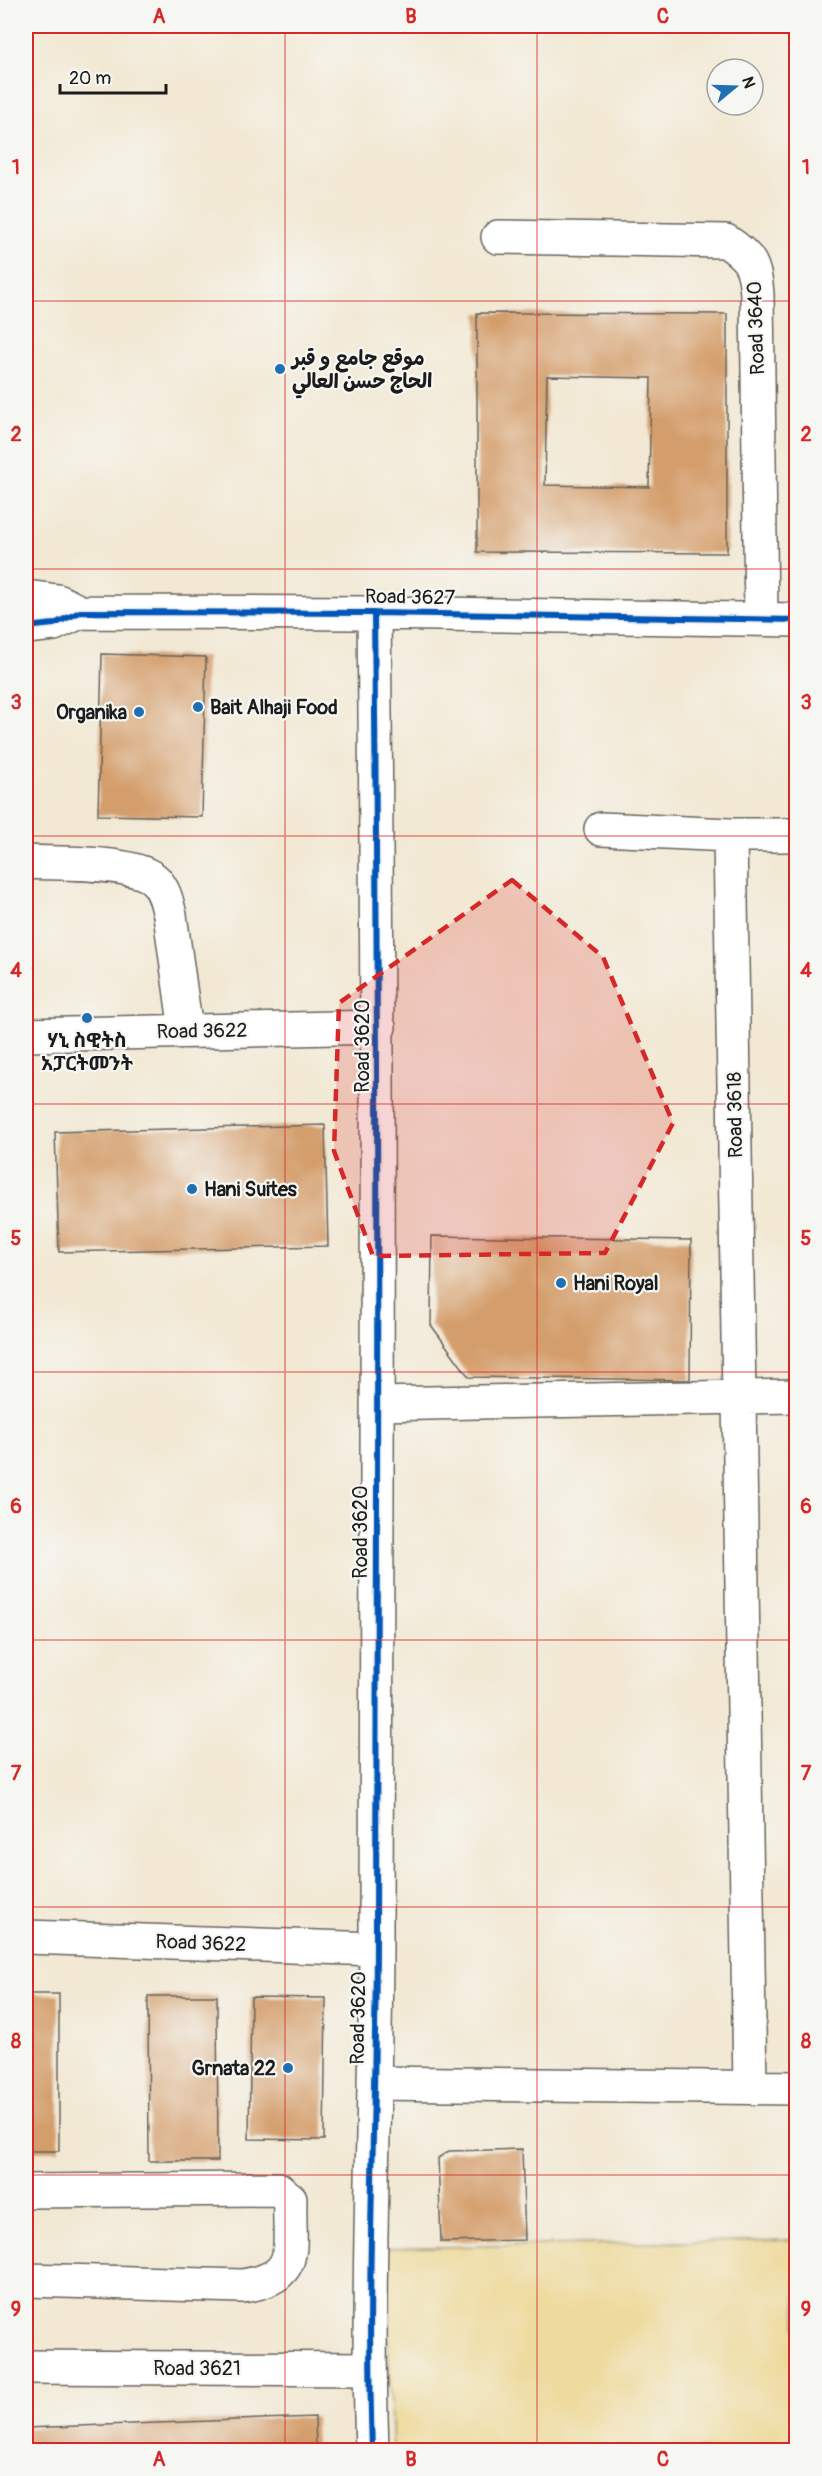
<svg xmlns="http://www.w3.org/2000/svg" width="822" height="2476" font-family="Pangolin,'Playpen Sans Arabic','Noto Sans Ethiopic',sans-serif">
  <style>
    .sand { fill: #eeda9e; stroke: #857b5d; stroke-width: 1.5 }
    .building { fill: #d49e6c; fill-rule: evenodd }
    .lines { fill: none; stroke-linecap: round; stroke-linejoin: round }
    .minor-casing { stroke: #67635c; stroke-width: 36 }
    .minor { stroke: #fff; stroke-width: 33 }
    .cycleway-casing { stroke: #f6f6f2; stroke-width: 10 }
    .cycleway { stroke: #0057b8; stroke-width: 6 }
    .marked { fill: #d62828; fill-opacity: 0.2; stroke: #d62828; stroke-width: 4.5; stroke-dasharray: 12 8; stroke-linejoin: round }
    .grid { fill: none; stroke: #d62828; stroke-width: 1.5; stroke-opacity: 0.55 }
    .poi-dot { fill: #1f6fb2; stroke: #f6f6f2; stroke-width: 2 }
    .labels { text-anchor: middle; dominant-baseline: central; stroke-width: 4.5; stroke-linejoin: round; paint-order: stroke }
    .street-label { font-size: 20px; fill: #1c1c1c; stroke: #f6f6f2 }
    .poi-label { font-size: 20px; font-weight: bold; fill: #1c1c1c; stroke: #f6f6f2; text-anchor: start }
    .neatline { fill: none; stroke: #d62828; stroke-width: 2 }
    .grid-label { font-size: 20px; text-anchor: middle; font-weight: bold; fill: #d62828 }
  </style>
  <rect width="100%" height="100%" fill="#f6f6f2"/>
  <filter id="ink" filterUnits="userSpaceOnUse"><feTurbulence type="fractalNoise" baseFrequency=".0167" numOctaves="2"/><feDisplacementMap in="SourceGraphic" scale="12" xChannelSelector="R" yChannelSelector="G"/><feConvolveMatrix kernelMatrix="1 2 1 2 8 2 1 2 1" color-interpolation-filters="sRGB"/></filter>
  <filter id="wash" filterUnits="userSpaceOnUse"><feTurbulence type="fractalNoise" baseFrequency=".008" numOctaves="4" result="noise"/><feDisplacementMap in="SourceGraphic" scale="24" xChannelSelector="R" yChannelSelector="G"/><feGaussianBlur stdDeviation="1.35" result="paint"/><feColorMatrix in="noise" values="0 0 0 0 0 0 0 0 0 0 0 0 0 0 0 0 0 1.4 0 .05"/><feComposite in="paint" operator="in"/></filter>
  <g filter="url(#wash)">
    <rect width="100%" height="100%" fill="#f2e8d3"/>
    <!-- sand -->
    <path class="sand" d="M796,2240V2450H393L384,2248Z"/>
    <g id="blocks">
      <!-- building -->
      <path class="building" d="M477,313L727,314V553L477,552ZM547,376L651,378L649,487L545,485Z
        M102,654L206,657L202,817L98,815Z
        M325,1125L328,1246L59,1252L55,1132Z
        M432,1236L691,1240L690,1380L469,1377L431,1325Z
        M26,1994H59V2151H26Z
        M148,1996H217L218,2161H149Z
        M251,1997L326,1998L324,2140L249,2139Z
        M522,2149L525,2240L441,2242L438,2158L449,2151Z
        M315,2417L316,2450H26V2428Z"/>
    </g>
  </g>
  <g filter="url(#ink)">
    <use href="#blocks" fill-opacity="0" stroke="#67635c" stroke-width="1.5"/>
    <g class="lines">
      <!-- minor casing -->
      <g class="minor-casing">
        <path id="minor" d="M498,237L726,241C750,257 755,265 757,294L761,619
          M26,597L58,601L80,612
          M26,627L54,624L80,612L374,613L796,620
          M601,829L730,835H796
          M730,835L750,2087
          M26,862C56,864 136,860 156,881C165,891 167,903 170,915L186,1031
          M26,1035L379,1027
          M377,1404L796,1396
          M26,1937L376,1949
          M374,2083L796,2088
          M26,2191L278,2189L290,2199C288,2249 303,2277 242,2286L26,2280
          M26,2367L369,2369
          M372,2450C366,2278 376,2106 376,1934C377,1493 379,1053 374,613"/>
      </g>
      <!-- minor -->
      <use href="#minor" class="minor"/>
      <!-- cycleway casing -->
      <g class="cycleway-casing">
        <path id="cycleway" d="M26,627L54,624L80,612L374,613L796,620
          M372,2450C366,2278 376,2106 376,1934C377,1493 379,1053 374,613"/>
      </g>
      <!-- cycleway -->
      <use href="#cycleway" class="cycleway"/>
    </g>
  </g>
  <!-- marked area -->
  <path class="marked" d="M512,880L603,957L673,1123L605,1253L373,1256L334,1151L339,1003Z"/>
  <!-- grid -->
  <path class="grid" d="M285,26V2450M537,26V2450M26,301H796M26,569H796M26,836H796M26,1104H796M26,1372H796M26,1640H796M26,1907H796M26,2175H796"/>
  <!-- markers -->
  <g class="poi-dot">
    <circle cx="280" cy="369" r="6"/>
    <circle cx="198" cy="707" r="6"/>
    <circle cx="139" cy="712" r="6"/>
    <circle cx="87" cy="1018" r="6"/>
    <circle cx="192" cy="1189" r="6"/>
    <circle cx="561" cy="1283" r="6"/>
    <circle cx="288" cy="2068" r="6"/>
  </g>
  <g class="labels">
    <!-- street labels -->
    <g class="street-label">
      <text transform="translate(756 328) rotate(-92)">Road 3640</text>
      <text transform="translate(410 597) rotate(1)">Road 3627</text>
      <text transform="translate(202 1031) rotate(-1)">Road 3622</text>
      <text transform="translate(362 1046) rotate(-90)">Road 3620</text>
      <text transform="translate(735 1115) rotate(-91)">Road 3618</text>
      <text transform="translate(360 1532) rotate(-90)">Road 3620</text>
      <text transform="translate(201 1943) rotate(2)">Road 3622</text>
      <text transform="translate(358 2018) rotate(-89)">Road 3620</text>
      <text x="197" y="2368">Road 3621</text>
    </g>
    <!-- poi labels -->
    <g class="poi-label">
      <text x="292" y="358">موقع جامع و قبر<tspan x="292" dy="23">الحاج حسن العالي</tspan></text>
      <text x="210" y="707">Bait Alhaji Food</text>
      <text x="127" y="712" text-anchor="end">Organika</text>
      <text x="87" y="1040" text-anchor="middle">ሃኒ ስዊትስ<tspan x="87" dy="23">አፓርትመንት</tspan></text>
      <text x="204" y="1189">Hani Suites</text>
      <text x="573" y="1283">Hani Royal</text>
      <text x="276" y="2068" text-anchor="end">Grnata 22</text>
    </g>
  </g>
  <!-- margin -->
  <rect width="822" height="2476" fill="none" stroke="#f6f6f2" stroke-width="66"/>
  <!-- north arrow -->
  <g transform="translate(735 87) rotate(71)"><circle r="28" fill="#f6f6f2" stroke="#9f9f9c" stroke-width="1.5"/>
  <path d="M0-4.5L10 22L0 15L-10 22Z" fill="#1f6fb2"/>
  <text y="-9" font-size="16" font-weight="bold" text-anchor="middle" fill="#1c1c1c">N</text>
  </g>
  <!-- scale -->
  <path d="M60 84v9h106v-9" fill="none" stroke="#1c1c1c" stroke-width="3"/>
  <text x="69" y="84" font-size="18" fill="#1c1c1c" stroke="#f6f6f2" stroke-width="4.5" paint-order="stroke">20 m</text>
  <rect x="33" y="33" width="756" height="2410" class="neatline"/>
  <g class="grid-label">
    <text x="159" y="23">A</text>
    <text x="411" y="23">B</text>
    <text x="663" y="23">C</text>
    <text x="16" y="174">1</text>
    <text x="806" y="174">1</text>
    <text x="16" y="441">2</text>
    <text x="806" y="441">2</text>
    <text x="16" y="709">3</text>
    <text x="806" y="709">3</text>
    <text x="16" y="977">4</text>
    <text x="806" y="977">4</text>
    <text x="16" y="1245">5</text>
    <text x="806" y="1245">5</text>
    <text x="16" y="1513">6</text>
    <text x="806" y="1513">6</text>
    <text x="16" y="1780">7</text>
    <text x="806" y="1780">7</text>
    <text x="16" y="2048">8</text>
    <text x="806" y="2048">8</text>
    <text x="16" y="2316">9</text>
    <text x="806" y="2316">9</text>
    <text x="159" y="2466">A</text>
    <text x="411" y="2466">B</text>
    <text x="663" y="2466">C</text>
  </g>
</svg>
